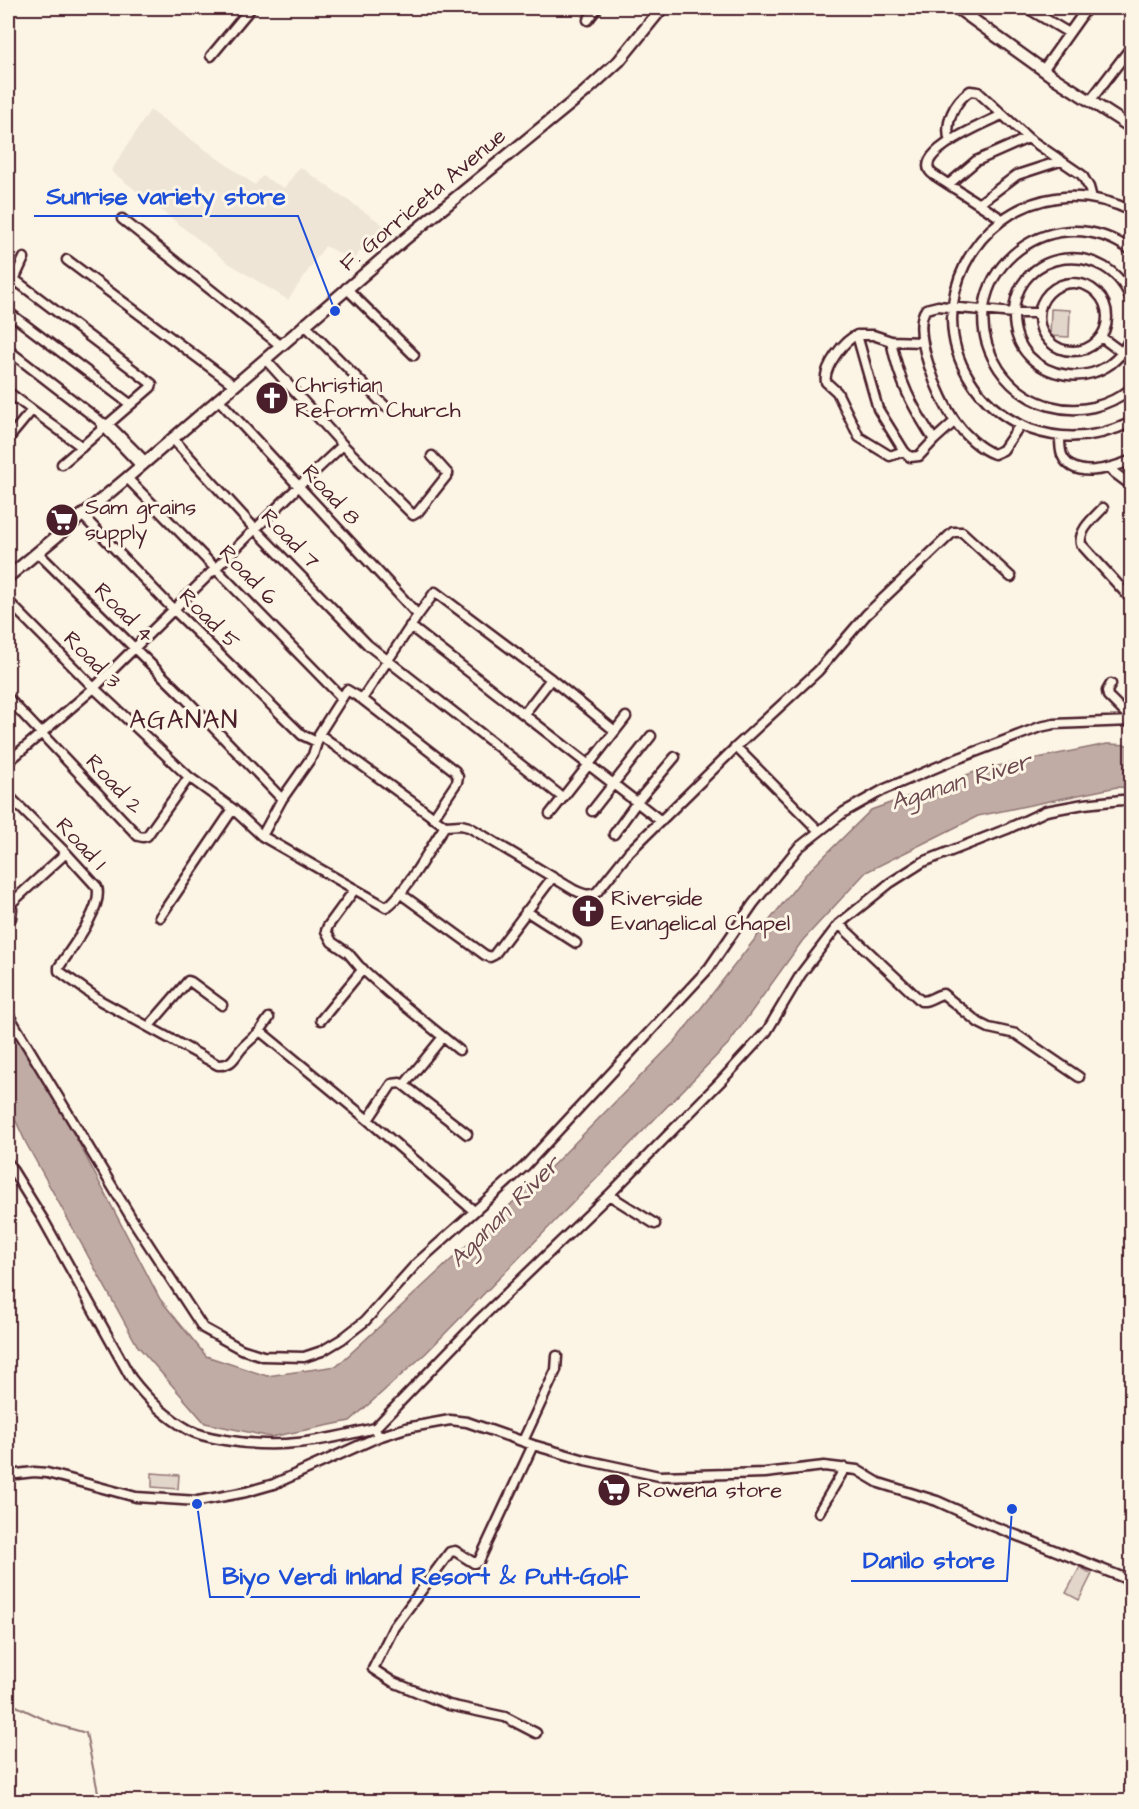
<svg xmlns="http://www.w3.org/2000/svg" width="1139" height="1809" font-family="'Architects Daughter',sans-serif">
  <style>
    .built { fill: #eee5d7 }
    .green { fill: #e2d5ca; stroke: #967a7a; stroke-width: 1.5 }
    .water { fill: #c0aca5; stroke: #917474; stroke-width: 1.5 }
    .lines { fill: none; stroke-linecap: round; stroke-linejoin: round }
    .stream { stroke: #917474; stroke-width: 2 }
    .minor-casing { stroke: #4a1f2b; stroke-width: 13 }
    .major-casing { stroke: #4a1f2b; stroke-width: 15 }
    .minor { stroke: #fcf5e5; stroke-width: 8 }
    .major { stroke: #fcf5e5; stroke-width: 10 }
    .labels { text-anchor: middle; dominant-baseline: central; stroke-width: 6; stroke-linejoin: round; paint-order: stroke }
    .street-label { font-size: 22px; fill: #4a1f2b; stroke: #fcf5e5 }
    .poi-label { font-size: 22px; fill: #4a1f2b; stroke: #fcf5e5; text-anchor: start }
    .water-label { font-size: 24px; font-style: italic; fill: #6d4950; stroke: #fcf5e5 }
    .quarter-label { font-size: 26px; letter-spacing: 1.5px; fill: #4a1f2b; stroke: #fcf5e5 }
    .leader { fill: none; stroke: #1d4ed8; stroke-width: 2 }
    .callout-dot { fill: #1d4ed8; stroke: #fcf5e5; stroke-width: 2 }
    .callout-label { font-size: 24px; text-anchor: middle; font-weight: bold; fill: #1d4ed8; stroke: #fcf5e5; stroke-width: 6; stroke-linejoin: round; paint-order: stroke }
  </style>
  <rect width="100%" height="100%" fill="#fcf5e5"/>
  <filter id="ink" filterUnits="userSpaceOnUse"><feTurbulence type="fractalNoise" baseFrequency=".0167" numOctaves="2"/><feDisplacementMap in="SourceGraphic" scale="12" xChannelSelector="R" yChannelSelector="G"/><feConvolveMatrix kernelMatrix="1 2 1 2 8 2 1 2 1" color-interpolation-filters="sRGB"/></filter>
  <g filter="url(#ink)">
    <!-- built -->
    <path class="built" d="M150,110L255,185L262,176L284,188L300,167L385,226L360,251L354,261L325,246L288,300L227,262L111,171Z"/>
    <!-- green -->
    <path class="green" d="M1051,309L1070,310L1069,337L1050,336Z
      M152,1473L179,1475L178,1489L152,1487Z
      M1080,1567L1092,1574L1079,1600L1066,1593Z"/>
    <!-- water -->
    <path class="water" d="M1107,744L1131,745V788L1117,787L978,816L866,872L803,940L729,1043L426,1353L350,1421L271,1437L205,1423L137,1345L26,1143L8,1104V1019L59,1105L160,1299L206,1356L267,1376L337,1366L554,1164L676,1040L805,875L871,810L983,769Z"/>
    <g class="lines">
      <!-- stream -->
      <path class="stream" d="M8,1702L54,1724L86,1733L100,1802"/>
      <!-- minor casing -->
      <g class="minor-casing">
        <path id="minor" d="M1027,8L1069,33
          M588,20L597,8
          M211,56L251,8
          M1043,70L1087,8
          M1090,101L1132,46
          M950,142C944,123 954,102 970,91L978,92L1028,138L1082,175L1089,187L1092,198
          M949,184L976,161L1028,138
          M980,203L1017,175L1060,161
          M1132,211C1108,200 1083,194 1056,198C974,209 924,305 969,378C983,401 1004,419 1030,429C1064,441 1099,438 1132,422
          M122,219L280,345
          M1002,219L934,175C906,155 988,122 1002,115
          M1132,251C1048,189 943,283 999,369C1011,387 1029,400 1050,406C1079,414 1108,407 1132,388
          M67,260L234,385
          M15,280L152,384L151,387L62,464
          M1039 317a34 34 0 1 1 68 0a34 34 0 1 1-68 0Z
          M346,288L414,355
          M8,293L24,258
          M1132,302C1109,236 1014,248 1014,315C1013,385 1114,399 1132,331
          M8,312L130,404
          M304,324L386,407
          M857,335C844,340 823,368 826,382L837,392L859,437L890,456L904,451
          M1101,337L1132,360
          M891,341L873,335H857L878,409L904,451L910,457L919,456L934,440
          M922,342L891,341C900,384 911,404 934,440L955,421
          M8,350L101,422L109,425L145,461
          M265,359L343,445L413,515L418,512L448,474L432,456
          M8,392L82,447
          M268,398L286,381
          M218,399L418,615
          M101,424L140,465
          M1020,425L1003,450L994,454C980,449 964,434 955,421C940,401 910,331 926,309L938,306L1014,313H1039
          M1060,437C1060,443 1060,450 1062,455C1073,481 1113,468 1132,460
          M172,438L255,529L368,645L562,797
          M8,439L32,410
          M1108,468L1132,486
          M127,478L342,698
          M1103,508C1095,517 1078,530 1081,544L1132,600
          M82,515L174,610L302,735L317,742
          M37,552L186,699L282,799
          M8,601L94,688L189,777L233,809L262,836L386,907C403,898 432,844 445,826L461,825L469,827L574,890C583,894 589,897 597,892L629,852L736,747L818,671L866,615L953,532H962L1011,577
          M410,626L661,821
          M1111,684L1107,691L1108,696L1132,720
          M8,698L138,836L143,837L147,836L189,777
          M362,699L418,615L435,592L551,679L615,731
          M524,714L551,679
          M736,747L819,831
          M8,762L94,688L298,487L343,445
          M8,795L66,853L97,887C104,907 70,950 59,967V971L101,1001L218,1065C234,1066 235,1054 245,1045C250,1040 255,1036 260,1031L368,1120L392,1084L400,1083L404,1085L443,1037
          M592,811L651,736
          M550,814L626,717
          M433,818L457,782L458,777L455,771L362,699L347,690L319,734L445,826
          M614,834L637,802L675,757
          M262,836L282,799L313,755L318,739
          M355,889L328,926L326,931L332,942L348,953L359,966L389,993L459,1050
          M401,894L485,955L490,957L494,955L552,878
          M8,905L12,909L11,918L8,921
          M8,906L66,853
          M526,911L576,943
          M160,917L233,809
          M839,924L921,1001C929,1002 935,995 943,994L979,1023L989,1028L1016,1034L1079,1077
          M8,1014L132,1219L203,1328L241,1349L263,1356L304,1357L322,1351L342,1339L365,1321L417,1263L525,1166L709,968L753,904L798,848L844,812L885,789L954,760L1040,727L1054,724L1132,721
          M321,1020L363,969
          M149,1026L188,981L191,982L222,1005
          M260,1031L269,1018
          M404,1085L467,1134
          M368,1120L474,1211
          M8,1163L44,1221L131,1378C147,1399 166,1417 189,1430C200,1436 213,1438 225,1440C278,1450 323,1441 375,1428
          M609,1195L655,1224
          M378,1437L375,1428L477,1322L609,1195L721,1081L767,1031L801,974L839,924L890,883L923,862L1007,829L1046,811L1084,804L1122,800L1132,801
          M523,1441L556,1370L557,1356
          M533,1445L479,1561L474,1563L455,1551L450,1552L394,1627L373,1669L393,1682L449,1705L505,1717L536,1733
          M8,1475L34,1472L47,1473L136,1497L198,1501L246,1492L274,1484L378,1437L406,1428L450,1420L467,1422L533,1445L585,1460L659,1476L765,1473L824,1466L857,1470L879,1483L937,1501L988,1524L1132,1581
          M819,1512L845,1468"/>
      </g>
      <!-- major casing -->
      <g class="major-casing">
        <path id="major" d="M957,8L1053,77L1132,128
          M8,577L127,478L404,240L585,92L619,61L662,8"/>
      </g>
      <!-- minor -->
      <use href="#minor" class="minor"/>
      <!-- major -->
      <use href="#major" class="major"/>
    </g>
  </g>
  <!-- icons -->
  <defs>
    <g id="church-disc" transform="scale(1.725)"><circle r="9.5" fill="#4a1f2b" stroke="#fcf5e5"/><path d="M-1.2-6h2.4v3.5h3.3v2.4h-3.3V6h-2.4V-.1h-3.3v-2.4h3.3Z" fill="#fff"/></g>
    <g id="supermarket-disc" transform="scale(1.725)"><circle r="9.5" fill="#4a1f2b" stroke="#fcf5e5"/><path d="M-6-5.5h2.5l.6 2H6L4.5 2H-2.5L-4.4-4H-6ZM-1.5 3.2a1.3 1.3 0 1 0 .1 0ZM3 3.2a1.3 1.3 0 1 0 .1 0Z" fill="#fff"/></g>
  </defs>
  <g fill-rule="evenodd">
    <use href="#church-disc" x="272" y="398"/>
    <use href="#supermarket-disc" x="62" y="520"/>
    <use href="#church-disc" x="588" y="911"/>
    <use href="#supermarket-disc" x="614" y="1490"/>
  </g>
  <g class="labels">
    <!-- street labels -->
    <g class="street-label">
      <text transform="translate(423 200) rotate(-40)">F. Gorriceta Avenue</text>
      <text transform="translate(331 495) rotate(47)">Road 8</text>
      <text transform="translate(290 539) rotate(46)">Road 7</text>
      <text transform="translate(248 575) rotate(46)">Road 6</text>
      <text transform="translate(124 613) rotate(45)">Road 4</text>
      <text transform="translate(209 619) rotate(45)">Road 5</text>
      <text transform="translate(92 660) rotate(45)">Road 3</text>
      <text transform="translate(114 784) rotate(47)">Road 2</text>
      <text transform="translate(81 844) rotate(47)">Road 1</text>
    </g>
    <!-- poi labels -->
    <g class="poi-label">
      <text x="295" y="385">Christian<tspan x="295" dy="25">Reform Church</tspan></text>
      <text x="85" y="507">Sam grains<tspan x="85" dy="25">supply</tspan></text>
      <text x="611" y="898">Riverside<tspan x="611" dy="25">Evangelical Chapel</tspan></text>
      <text x="637" y="1490">Rowena store</text>
    </g>
    <!-- water labels -->
    <g class="water-label">
      <text transform="translate(961 782) rotate(-17)">Aganan River</text>
      <text transform="translate(505 1212) rotate(-45)">Aganan River</text>
    </g>
    <!-- quarter labels -->
    <g class="quarter-label">
      <text x="184" y="720">AGANAN</text>
    </g>
  </g>
  <!-- callouts -->
  <path class="leader" d="M335 311L298 216H34M1012 1509L1007 1581H851M197 1504L210 1597H640"/>
  <g class="callout-dot">
    <circle cx="335" cy="311" r="6"/>
    <circle cx="1012" cy="1509" r="6"/>
    <circle cx="197" cy="1504" r="6"/>
  </g>
  <g class="callout-label">
    <text x="166" y="204">Sunrise variety store</text>
    <text x="929" y="1568">Danilo store</text>
    <text x="425" y="1584">Biyo Verdi Inland Resort &amp; Putt-Golf</text>
  </g>
  <!-- margin -->
  <rect width="1139" height="1809" fill="none" stroke="#fcf5e5" stroke-width="30"/>
  <rect x="15" y="15" width="1109" height="1779" fill="none" stroke="#4a1f2b" stroke-width="2" filter="url(#ink)"/>
</svg>
